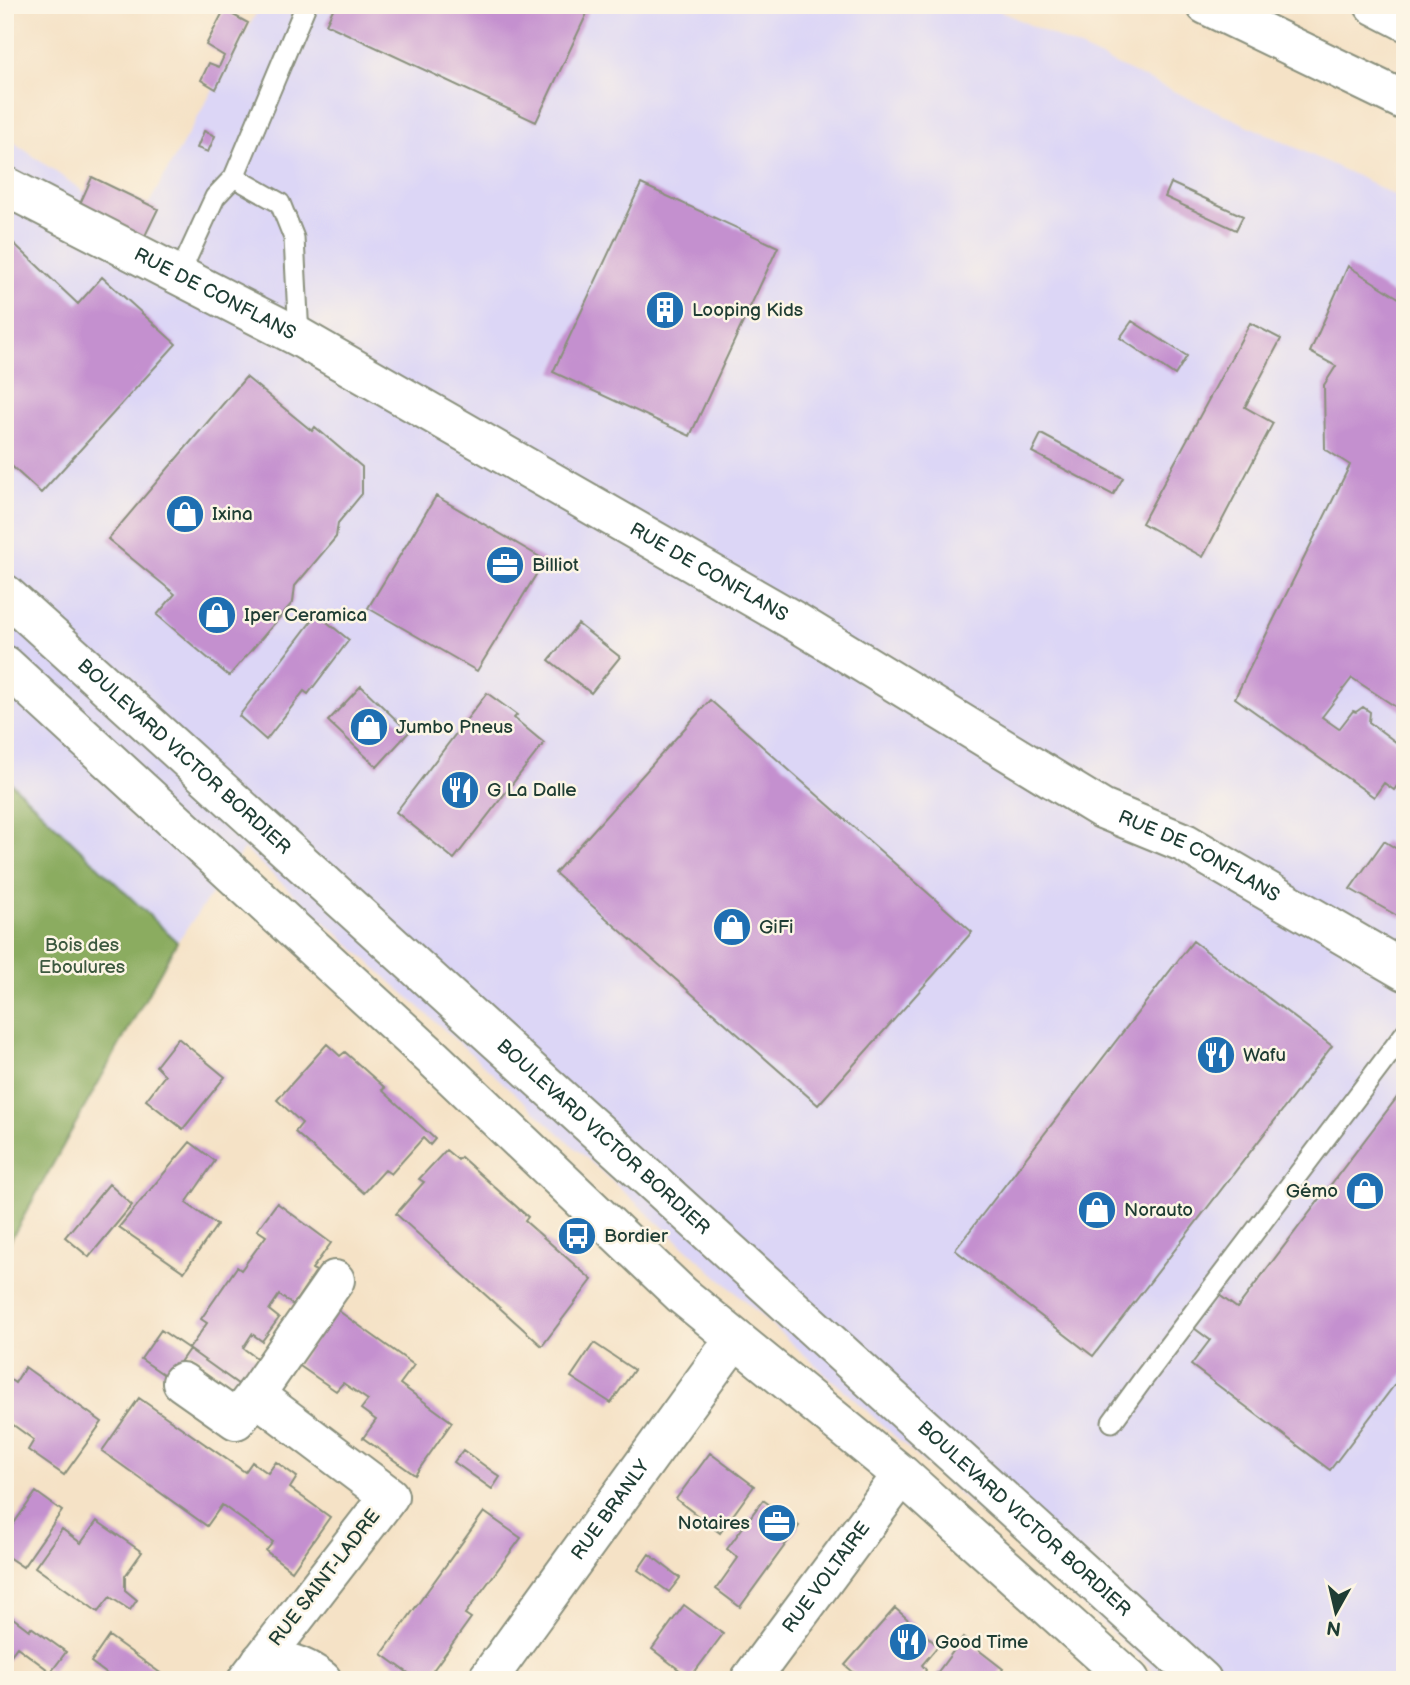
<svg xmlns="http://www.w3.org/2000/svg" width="1410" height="1685" font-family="'Balsamiq Sans',sans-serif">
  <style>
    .built { fill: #dcd6f6 }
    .forest { fill: #8bac60; stroke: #55744a; stroke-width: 2 }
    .building { fill: #c490cf }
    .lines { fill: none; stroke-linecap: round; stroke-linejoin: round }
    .lane-casing { stroke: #8a907d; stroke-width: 23 }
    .street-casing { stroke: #8a907d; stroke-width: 42 }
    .secondary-casing { stroke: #8a907d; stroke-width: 42 }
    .highway-casing { stroke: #8a907d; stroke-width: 42 }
    .lane { stroke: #fff; stroke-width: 19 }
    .street { stroke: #fff; stroke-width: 38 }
    .secondary { stroke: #fff; stroke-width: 38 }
    .highway { stroke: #fff; stroke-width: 38 }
    .labels { text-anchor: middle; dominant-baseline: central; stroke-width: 5; stroke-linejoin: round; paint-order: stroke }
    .street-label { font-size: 19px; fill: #1f3d34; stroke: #fcf5e5 }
    .poi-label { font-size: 19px; fill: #1f3d34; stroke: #fcf5e5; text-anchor: start }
    .park-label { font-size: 19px; fill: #3c593f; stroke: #fcf5e5 }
  </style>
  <rect width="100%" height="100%" fill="#fcf5e5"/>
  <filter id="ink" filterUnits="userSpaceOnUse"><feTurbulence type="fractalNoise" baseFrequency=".0143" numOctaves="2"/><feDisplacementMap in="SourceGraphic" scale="14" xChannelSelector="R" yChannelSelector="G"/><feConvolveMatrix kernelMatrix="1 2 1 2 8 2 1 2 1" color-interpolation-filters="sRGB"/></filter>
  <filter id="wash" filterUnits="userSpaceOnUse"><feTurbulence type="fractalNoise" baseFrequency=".00686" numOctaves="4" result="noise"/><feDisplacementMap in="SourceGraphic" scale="28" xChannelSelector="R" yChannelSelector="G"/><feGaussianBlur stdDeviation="1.57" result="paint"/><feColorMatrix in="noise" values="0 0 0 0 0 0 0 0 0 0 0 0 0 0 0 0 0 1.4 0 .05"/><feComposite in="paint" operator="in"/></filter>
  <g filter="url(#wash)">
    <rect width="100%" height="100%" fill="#f5e2c6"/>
    <!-- built -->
    <path class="built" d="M261,5H987L1361,178L1405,201V1680H1165L244,849L177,942L5,777V136L135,228Z"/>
    <!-- forest -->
    <path class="forest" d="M5,777L177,942L5,1250Z"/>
    <g id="blocks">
      <!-- building -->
      <path class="building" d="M335,5H591L536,122L326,24Z
        M224,10L248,23L216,89L201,80L209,63L219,67L224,56L206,45Z
        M204,131L215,136L208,152L197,148Z
        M92,177L158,209L143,240L79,206Z
        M1171,183L1243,216L1236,230L1165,197Z
        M641,184L778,247L690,436L553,372Z
        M5,235L78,304L102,277L176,344L41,493L5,460Z
        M1348,266L1405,302V713L1352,678L1322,717L1339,729L1353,711L1356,712L1363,707L1370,712L1369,722L1405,749V775L1394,790L1384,783L1374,797L1235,698L1350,465L1325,449L1324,385L1336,366L1310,352Z
        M1132,321L1187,356L1175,375L1120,338Z
        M1250,323L1281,339L1245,407L1273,423L1203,557L1142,523Z
        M246,377L312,431L315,427L362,467V494L338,523L336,537L295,586L293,602L229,676L157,615L175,594L108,539Z
        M1041,434L1123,478L1113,495L1032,452Z
        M436,496L545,560L477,671L368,608Z
        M317,614L349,640L308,694L304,691L266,740L239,716Z
        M578,624L620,657L591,693L549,660Z
        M361,686L409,732L377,767L328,721Z
        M487,693L517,715L514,718L544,743L454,859L396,812Z
        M710,700L972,932L818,1105L555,873Z
        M1384,841L1405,854V912L1401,918L1350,889Z
        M1193,941L1332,1046L1093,1356L955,1250Z
        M178,1038L225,1077L183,1129L146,1100L165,1075L156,1066Z
        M327,1044L340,1056L345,1052L385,1088L382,1090L435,1139L430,1145L423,1138L391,1174L385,1170L364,1193L295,1132L302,1123L277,1100Z
        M1405,1087V1371L1330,1470L1191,1365L1210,1340L1194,1328L1219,1295L1237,1308Z
        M190,1142L215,1161L186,1203L217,1225L184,1272L119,1227Z
        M446,1150L458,1160L461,1157L528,1217L525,1221L592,1280L542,1346L396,1214L424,1182L419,1179Z
        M109,1184L132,1205L89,1257L65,1237Z
        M277,1203L331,1243L312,1269L316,1271L293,1305L279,1295L269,1310L279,1318L262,1341L252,1334L243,1348L263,1363L245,1389L189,1349L207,1323L201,1319L237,1267L241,1270L266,1236L257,1230Z
        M336,1309L414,1365L400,1384L452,1422L415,1475L363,1438L376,1420L361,1409L368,1400L343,1383L336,1391L297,1364Z
        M161,1330L189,1349L169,1378L141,1359Z
        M594,1343L634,1370L611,1403L571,1377Z
        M25,1367L102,1422L64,1475L28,1450L34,1440L5,1419V1376L15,1383Z
        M139,1398L245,1472L252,1462L268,1473L276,1462L297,1477L290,1488L330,1517L292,1571L266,1551L273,1542L222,1505L207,1526L102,1451Z
        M463,1450L500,1477L492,1489L454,1462Z
        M710,1453L754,1486L720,1533L676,1499Z
        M36,1492L62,1511L23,1567L5,1555V1536Z
        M763,1500L799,1526L740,1607L716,1589L738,1558L727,1549Z
        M484,1512L521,1538L465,1614L471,1618L426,1680H418L382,1654Z
        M97,1521L142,1552L125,1576V1590L137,1600L130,1610L110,1597L98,1612L35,1567L62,1529L81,1543Z
        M649,1554L680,1578L669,1592L638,1570Z
        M684,1605L723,1634L690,1678L652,1649Z
        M895,1608L938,1646L922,1665L926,1670L919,1680H862L845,1665Z
        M5,1612L29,1630L31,1627L66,1652L51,1672L17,1647L5,1663Z
        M109,1636L170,1680H115L91,1662Z
        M963,1638L1003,1669L995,1680H932Z"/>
    </g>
  </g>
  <g filter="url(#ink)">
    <use href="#blocks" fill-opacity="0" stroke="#8a907d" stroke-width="2"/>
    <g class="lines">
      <!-- lane casing -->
      <g class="lane-casing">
        <path id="lane" d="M234,177L280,203L294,238L299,337
          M189,281L185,262L215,197L234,177L306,5
          M1112,1422L1144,1378L1405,1033"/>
      </g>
      <!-- street casing -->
      <g class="street-casing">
        <g id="street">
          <path id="s1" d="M5,186L299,337L796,622L1102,809L1185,843L1405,971"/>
          <path d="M182,1382L236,1420L255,1395L389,1496L247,1680"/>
          <path d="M255,1395L335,1280"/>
          <path d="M261,1661C287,1661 301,1664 322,1680"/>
          <path id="s2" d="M487,1680L722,1356L736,1340"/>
          <path id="s3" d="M750,1680L902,1475"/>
        </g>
      </g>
      <!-- secondary casing -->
      <g class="secondary-casing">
        <g id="secondary">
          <path id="s4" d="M5,594L1202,1680"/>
          <path d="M5,665L434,1059L682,1295L902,1475L1130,1680"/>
        </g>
      </g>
      <!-- highway casing -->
      <g class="highway-casing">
        <path id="highway" d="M1206,5L1405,101
          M1374,5L1405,21"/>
      </g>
      <!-- lane -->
      <use href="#lane" class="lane"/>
      <!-- street -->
      <use href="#street" class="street"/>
      <!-- secondary -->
      <use href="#secondary" class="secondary"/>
      <!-- highway -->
      <use href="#highway" class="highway"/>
    </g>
  </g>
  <!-- icons -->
  <defs>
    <g id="building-disc" transform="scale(2.0125)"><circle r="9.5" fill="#1f6fb2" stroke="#fcf5e5"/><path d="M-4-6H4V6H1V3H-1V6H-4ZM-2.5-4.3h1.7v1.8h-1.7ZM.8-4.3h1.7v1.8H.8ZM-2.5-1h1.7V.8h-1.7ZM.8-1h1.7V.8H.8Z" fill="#fff"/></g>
    <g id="shop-disc" transform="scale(2.0125)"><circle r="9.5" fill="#1f6fb2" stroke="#fcf5e5"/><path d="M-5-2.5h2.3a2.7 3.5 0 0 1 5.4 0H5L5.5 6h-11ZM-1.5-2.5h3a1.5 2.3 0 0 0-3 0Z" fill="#fff"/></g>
    <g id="office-disc" transform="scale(2.0125)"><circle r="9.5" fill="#1f6fb2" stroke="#fcf5e5"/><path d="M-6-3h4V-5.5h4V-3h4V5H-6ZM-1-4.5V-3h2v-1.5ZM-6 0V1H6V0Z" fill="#fff"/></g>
    <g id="restaurant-disc" transform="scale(2.0125)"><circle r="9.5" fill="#1f6fb2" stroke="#fcf5e5"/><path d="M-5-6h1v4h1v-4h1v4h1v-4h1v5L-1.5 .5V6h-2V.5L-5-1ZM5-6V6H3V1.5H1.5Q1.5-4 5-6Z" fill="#fff"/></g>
    <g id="bus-disc" transform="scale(2.0125)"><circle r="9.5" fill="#1f6fb2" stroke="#fcf5e5"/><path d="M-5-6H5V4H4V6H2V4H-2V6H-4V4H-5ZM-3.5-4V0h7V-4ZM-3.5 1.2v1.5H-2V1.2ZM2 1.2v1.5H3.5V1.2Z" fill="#fff"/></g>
  </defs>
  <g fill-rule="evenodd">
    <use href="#building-disc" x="665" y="310"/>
    <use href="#shop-disc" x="185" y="514"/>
    <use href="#office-disc" x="505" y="565"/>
    <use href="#shop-disc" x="217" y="615"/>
    <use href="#shop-disc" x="369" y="727"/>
    <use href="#restaurant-disc" x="460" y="790"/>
    <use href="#shop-disc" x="732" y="927"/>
    <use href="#restaurant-disc" x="1216" y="1055"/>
    <use href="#shop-disc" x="1365" y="1191"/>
    <use href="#shop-disc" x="1097" y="1210"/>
    <use href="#bus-disc" x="577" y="1236"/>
    <use href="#office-disc" x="777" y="1523"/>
    <use href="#restaurant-disc" x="908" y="1642"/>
  </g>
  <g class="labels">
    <!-- street labels -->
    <g class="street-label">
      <text stroke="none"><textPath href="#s1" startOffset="236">RUE DE CONFLANS</textPath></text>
      <text stroke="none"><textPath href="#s1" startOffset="803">RUE DE CONFLANS</textPath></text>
      <text stroke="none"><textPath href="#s4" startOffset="242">BOULEVARD VICTOR BORDIER</textPath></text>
      <text stroke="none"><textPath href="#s1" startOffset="1370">RUE DE CONFLANS</textPath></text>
      <text stroke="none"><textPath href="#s4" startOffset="808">BOULEVARD VICTOR BORDIER</textPath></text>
      <text stroke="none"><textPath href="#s2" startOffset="210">RUE BRANLY</textPath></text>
      <text stroke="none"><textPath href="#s4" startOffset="1376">BOULEVARD VICTOR BORDIER</textPath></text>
      <text stroke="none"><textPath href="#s3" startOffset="128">RUE VOLTAIRE</textPath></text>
      <text transform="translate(325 1578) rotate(-52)">RUE SAINT-LADRE</text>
    </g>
    <!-- poi labels -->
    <g class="poi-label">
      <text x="692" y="310">Looping Kids</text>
      <text x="212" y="514">Ixina</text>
      <text x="532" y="565">Billiot</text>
      <text x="244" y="615">Iper Ceramica</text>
      <text x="396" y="727">Jumbo Pneus</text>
      <text x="487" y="790">G La Dalle</text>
      <text x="759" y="927">GiFi</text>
      <text x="1243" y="1055">Wafu</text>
      <text x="1338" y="1191" text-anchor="end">Gémo</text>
      <text x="1124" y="1210">Norauto</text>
      <text x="604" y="1236">Bordier</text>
      <text x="750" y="1523" text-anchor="end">Notaires</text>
      <text x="935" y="1642">Good Time</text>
    </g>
    <!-- park labels -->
    <g class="park-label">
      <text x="82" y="945">Bois des<tspan x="82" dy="22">Eboulures</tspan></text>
    </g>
  </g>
  <!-- margin -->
  <rect width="1410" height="1685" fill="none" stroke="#fcf5e5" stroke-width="28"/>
  <!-- north arrow -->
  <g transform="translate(1336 1612) rotate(188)" stroke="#fcf5e5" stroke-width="5" paint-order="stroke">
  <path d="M0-5L12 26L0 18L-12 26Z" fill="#1f3d34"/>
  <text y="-10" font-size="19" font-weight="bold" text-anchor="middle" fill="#1f3d34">N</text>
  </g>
</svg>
